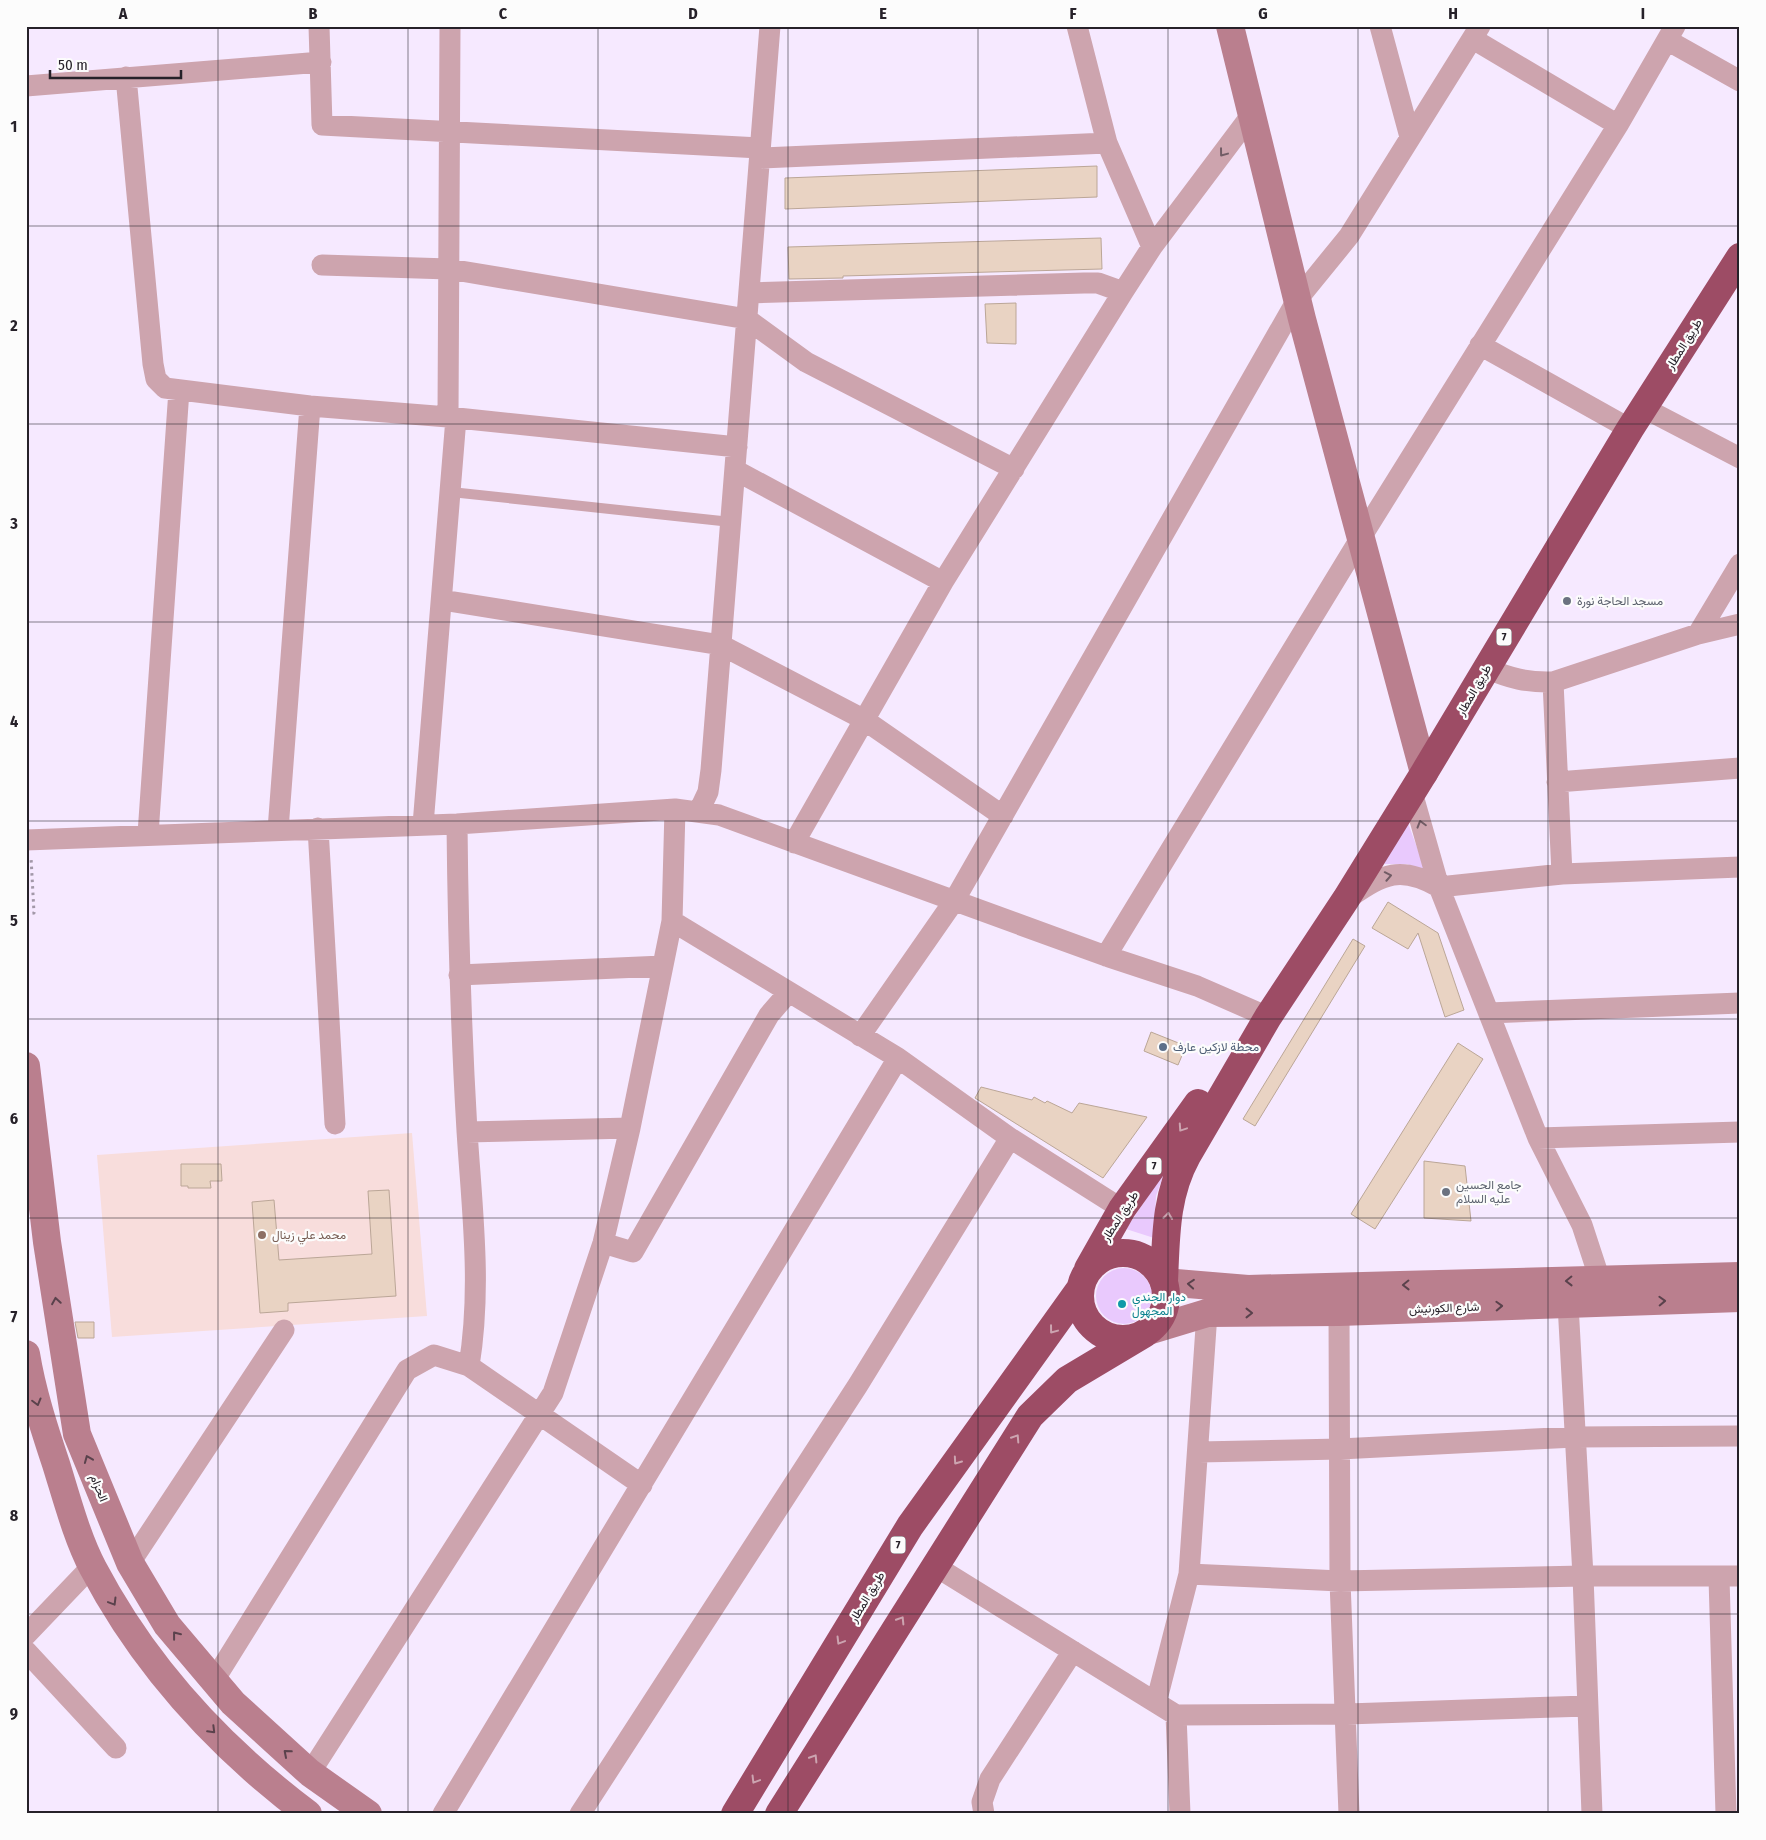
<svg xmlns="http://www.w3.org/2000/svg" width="1766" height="1840" font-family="'Fira Sans Condensed',Vazirmatn,sans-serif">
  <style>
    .education { fill: #f8dddc }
    .green { fill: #e9c9fd }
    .building { fill: #e9d3c3; stroke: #bba697 }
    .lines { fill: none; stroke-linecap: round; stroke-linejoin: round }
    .path { stroke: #a298a8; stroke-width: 3; stroke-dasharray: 2.5 4; stroke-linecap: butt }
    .lane { stroke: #cda4ae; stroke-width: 10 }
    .street { stroke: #cda4ae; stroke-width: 21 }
    .secondary { stroke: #ba7f8e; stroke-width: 28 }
    .highway { stroke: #9d4c65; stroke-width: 28 }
    .oneway { stroke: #715c65 }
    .oneway2 { stroke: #cca4b0 }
    .oneway3 { stroke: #5a424c }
    .grid { fill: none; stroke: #262129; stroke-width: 1; stroke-opacity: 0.55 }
    .worship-dot { fill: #6b7280; stroke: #fcfcfc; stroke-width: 2 }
    .service-dot { fill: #5c6f8a; stroke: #fcfcfc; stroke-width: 2 }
    .education-dot { fill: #8d6e63; stroke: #fcfcfc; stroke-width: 2 }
    .culture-dot { fill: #0f9aa8; stroke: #fcfcfc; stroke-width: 2 }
    .labels { text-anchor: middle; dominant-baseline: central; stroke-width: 4.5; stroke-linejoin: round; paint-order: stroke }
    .shield { fill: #fcfcfc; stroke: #666368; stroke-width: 1 }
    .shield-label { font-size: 11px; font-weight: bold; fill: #262129 }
    .street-label { font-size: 12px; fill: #262129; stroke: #fcfcfc }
    .worship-label { font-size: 12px; fill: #5b616d; stroke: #fcfcfc; text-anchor: start }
    .service-label { font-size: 12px; fill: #4e5e75; stroke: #fcfcfc; text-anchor: start }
    .education-label { font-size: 12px; fill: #785e54; stroke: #fcfcfc; text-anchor: start }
    .culture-label { font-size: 12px; fill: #0d838f; stroke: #fcfcfc; text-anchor: start }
    .neatline { fill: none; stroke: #262129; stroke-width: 2 }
    .grid-label { font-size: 16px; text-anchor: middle; font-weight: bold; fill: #262129 }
  </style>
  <rect width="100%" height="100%" fill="#f6e9ff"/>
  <!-- education -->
  <path class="education" d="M412,1133L427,1316L112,1337L97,1155Z"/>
  <!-- green -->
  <path class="green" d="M1408,823L1426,872L1407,864H1384Z
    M1165,1171L1156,1196L1154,1238L1126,1229Z
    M1096 1296a28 28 0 1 1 56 0a28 28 0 1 1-56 0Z"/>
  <!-- building -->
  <path class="building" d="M1097,166V197L785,209V178Z
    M1101,238L1102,269L843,276V278L789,279L788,247Z
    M1016,303V344L987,343L985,304Z
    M1388,902L1438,933L1464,1010L1445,1017L1418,933L1408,949L1372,928Z
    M1353,939L1365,946L1255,1126L1243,1119Z
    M1151,1032L1186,1046L1178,1065L1144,1051Z
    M1458,1043L1483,1059L1375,1229L1351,1214Z
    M981,1087L1032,1100L1034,1097L1045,1103L1047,1101L1072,1113L1079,1103L1147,1117L1103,1178L975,1098Z
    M1424,1161L1465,1166L1471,1221L1424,1218Z
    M181,1164H221L222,1181H210L211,1188H188V1186H181Z
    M389,1190L396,1296L288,1303V1311L260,1313L252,1202L274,1200L279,1260L372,1254L368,1191Z
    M75,1322H94V1338H78Z"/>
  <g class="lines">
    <!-- path -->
    <path class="path" d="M26,914L34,913L31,857"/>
    <!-- lane -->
    <path class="lane" d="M451,492L731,522"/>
    <!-- street -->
    <path class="street" d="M319,26L322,125L760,148
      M1077,26L1107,143L1152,247
      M1380,26L1410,137
      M1473,39L1618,125
      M1667,40L1740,81
      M126,77L153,364L156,379L165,388L310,406L448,417L737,447
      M26,86L321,62
      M760,158L1107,143
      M322,265L449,269L747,319L806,362L1014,469
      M749,293L1084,283H1098L1123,292
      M1480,345L1630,429
      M1644,408L1740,458
      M448,417L450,26
      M735,470L943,582
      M442,600L721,645L863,719L1003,816
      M1698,634L1740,564
      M1486,668C1509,678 1528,683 1553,682L1698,634L1740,624
      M1553,682L1562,874
      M1557,782L1740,768
      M1412,792L1439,887L1538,1138L1582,1225L1600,1280
      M699,811L708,792L711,770L770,26
      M457,824C458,927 461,1029 467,1131C472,1210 482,1287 469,1366
      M423,825L456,418
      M318,828L335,1124
      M278,830L310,406
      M148,834L179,390
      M26,840L457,824L675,809L719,815L1106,956L1197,986L1268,1017
      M794,843L943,582L1123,292L1152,247L1252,114
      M1350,897C1384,874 1400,865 1439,887L1562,874L1740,867
      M672,921L898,1058L1010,1138L1122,1209
      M1106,956L1360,539L1618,125L1675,26
      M459,975L663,966
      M1489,1013L1740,1003
      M860,1036L954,901L1297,300L1349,236L1480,26
      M467,1132L630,1128
      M1538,1138L1740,1132
      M603,1243L633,1252L769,1015L788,993
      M1568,1304L1583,1576L1592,1814
      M1339,1312L1340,1581L1349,1814
      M1199,1452L1340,1449L1575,1437L1740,1436
      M130,1563L284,1330
      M935,1566L1176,1715L1347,1714L1587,1706
      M1189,1574L1340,1581L1583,1576H1740
      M1719,1578L1726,1814
      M26,1635L92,1566
      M26,1651L116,1748
      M213,1682L407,1370L434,1355L469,1366L642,1485
      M1156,1703L1189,1574L1207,1313
      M1176,1715L1180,1814
      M310,1773L553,1393L603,1243L630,1128L672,921L675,809
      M443,1814L898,1058
      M580,1814L858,1385L1010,1138
      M984,1814L982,1802L990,1779L1073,1651"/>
    <!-- secondary -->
    <path class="secondary" d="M1230,26L1302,319L1424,773
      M26,1066L47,1242L77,1434L130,1563L167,1625L233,1703L310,1773L368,1814
      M1164,1282L1248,1289L1740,1276
      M1151,1330L1207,1313L1339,1312L1740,1298
      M26,1354C32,1391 44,1428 56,1464C66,1496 77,1538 93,1568C145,1667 219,1747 308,1814"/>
    <!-- highway -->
    <path class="highway" d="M1080 1296a43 43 0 1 1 86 0a43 43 0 1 1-86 0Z
      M1088,1269L1122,1209L1198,1103
      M1164,1282C1166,1238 1165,1196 1187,1156L1268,1017L1346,899L1424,773L1630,429L1740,257
      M735,1814L910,1526L1080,1289
      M779,1814L1030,1416L1067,1380L1144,1334"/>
  </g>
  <!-- one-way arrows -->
  <defs><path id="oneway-chevron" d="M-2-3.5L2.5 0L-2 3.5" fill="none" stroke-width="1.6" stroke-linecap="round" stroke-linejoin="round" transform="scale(1.25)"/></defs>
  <g class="oneway">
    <use href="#oneway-chevron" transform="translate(1223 153) rotate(127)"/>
    <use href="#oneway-chevron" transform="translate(1421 824) rotate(-106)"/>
    <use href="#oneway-chevron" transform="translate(1388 876) rotate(-11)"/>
  </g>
  <g class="oneway2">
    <use href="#oneway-chevron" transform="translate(1182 1128) rotate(124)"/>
    <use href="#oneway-chevron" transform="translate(1168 1216) rotate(-84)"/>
    <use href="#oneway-chevron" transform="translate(1053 1330) rotate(127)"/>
    <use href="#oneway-chevron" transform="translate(1016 1438) rotate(-57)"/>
    <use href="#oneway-chevron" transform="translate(957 1461) rotate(125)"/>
    <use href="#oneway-chevron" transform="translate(901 1620) rotate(-58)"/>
    <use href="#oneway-chevron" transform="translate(840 1641) rotate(121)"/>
    <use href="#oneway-chevron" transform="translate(814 1758) rotate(-58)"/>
    <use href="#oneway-chevron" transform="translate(755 1780) rotate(121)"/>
  </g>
  <g class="oneway3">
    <use href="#oneway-chevron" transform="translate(1569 1281) rotate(179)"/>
    <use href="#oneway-chevron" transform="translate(1191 1284) rotate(-175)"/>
    <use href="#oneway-chevron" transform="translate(1406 1285) rotate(179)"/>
    <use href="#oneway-chevron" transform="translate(56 1301) rotate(-99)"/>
    <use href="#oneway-chevron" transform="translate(1662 1301) rotate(-2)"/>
    <use href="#oneway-chevron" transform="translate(1499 1306) rotate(-2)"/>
    <use href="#oneway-chevron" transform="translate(1249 1313)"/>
    <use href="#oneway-chevron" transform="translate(37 1402) rotate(75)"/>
    <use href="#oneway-chevron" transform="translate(88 1459) rotate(-112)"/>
    <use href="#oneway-chevron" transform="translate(113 1602) rotate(59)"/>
    <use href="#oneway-chevron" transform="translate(176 1635) rotate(-128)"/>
    <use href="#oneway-chevron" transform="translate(212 1730) rotate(45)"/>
    <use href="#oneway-chevron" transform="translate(287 1753) rotate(-139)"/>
  </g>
  <!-- grid -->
  <path class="grid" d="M218,26V1814M408,26V1814M598,26V1814M788,26V1814M978,26V1814M1168,26V1814M1358,26V1814M1548,26V1814M26,226H1740M26,424H1740M26,622H1740M26,821H1740M26,1019H1740M26,1218H1740M26,1416H1740M26,1614H1740"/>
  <!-- markers -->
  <g class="worship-dot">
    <circle cx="1567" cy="601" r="5"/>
    <circle cx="1446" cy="1192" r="5"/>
  </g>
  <circle class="service-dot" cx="1163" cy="1047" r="5"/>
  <circle class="education-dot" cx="262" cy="1235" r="5"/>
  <circle class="culture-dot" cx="1122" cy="1304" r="5"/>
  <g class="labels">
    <!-- shield labels -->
    <g class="shield">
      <rect x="1496.5" y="628.5" width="15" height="17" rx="4"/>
      <rect x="1146.5" y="1157.5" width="15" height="17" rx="4"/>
      <rect x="890.5" y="1536.5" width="15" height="17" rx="4"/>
    </g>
    <g class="shield-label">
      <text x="1504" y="637">7</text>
      <text x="1154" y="1166">7</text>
      <text x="898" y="1545">7</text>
    </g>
    <!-- street labels -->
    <g class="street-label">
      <text transform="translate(1684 344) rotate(-58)">طريق المطار</text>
      <text transform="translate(1474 690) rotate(-60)">طريق المطار</text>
      <text transform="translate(1120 1216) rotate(-57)">طريق المطار</text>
      <text transform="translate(1444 1308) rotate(-2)">شارع الكورنيش</text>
      <text transform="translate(99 1488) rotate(68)">الحزام</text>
      <text transform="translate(867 1597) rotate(-59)">طريق المطار</text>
    </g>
    <!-- worship labels -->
    <g class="worship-label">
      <text x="1577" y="601">مسجد الحاجة نورة</text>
      <text x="1456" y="1185">جامع الحسين<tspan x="1456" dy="14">عليه السلام</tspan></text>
    </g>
    <!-- service labels -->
    <g class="service-label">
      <text x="1173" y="1047">محطة لازكين عارف</text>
    </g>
    <!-- education labels -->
    <g class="education-label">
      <text x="272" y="1235">محمد علي زينال</text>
    </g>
    <!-- culture labels -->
    <g class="culture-label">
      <text x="1132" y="1297">دوار الجندي<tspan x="1132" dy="14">المجهول</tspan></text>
    </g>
  </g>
  <!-- border -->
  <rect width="1766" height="1840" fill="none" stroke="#fcfcfc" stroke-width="55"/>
  <!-- scale -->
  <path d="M50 70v8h131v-8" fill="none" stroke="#262129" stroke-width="2.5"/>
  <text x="58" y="70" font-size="15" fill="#262129" stroke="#fcfcfc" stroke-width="4" paint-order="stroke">50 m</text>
  <rect x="28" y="28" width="1710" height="1784" class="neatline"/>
  <g class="grid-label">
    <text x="123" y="19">A</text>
    <text x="313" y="19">B</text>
    <text x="503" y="19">C</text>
    <text x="693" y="19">D</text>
    <text x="883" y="19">E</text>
    <text x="1073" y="19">F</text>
    <text x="1263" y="19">G</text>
    <text x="1453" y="19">H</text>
    <text x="1643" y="19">I</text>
    <text x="14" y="132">1</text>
    <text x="14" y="331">2</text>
    <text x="14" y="529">3</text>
    <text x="14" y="727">4</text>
    <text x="14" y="926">5</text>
    <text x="14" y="1124">6</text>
    <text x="14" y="1322">7</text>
    <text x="14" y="1521">8</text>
    <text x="14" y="1719">9</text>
  </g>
</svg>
